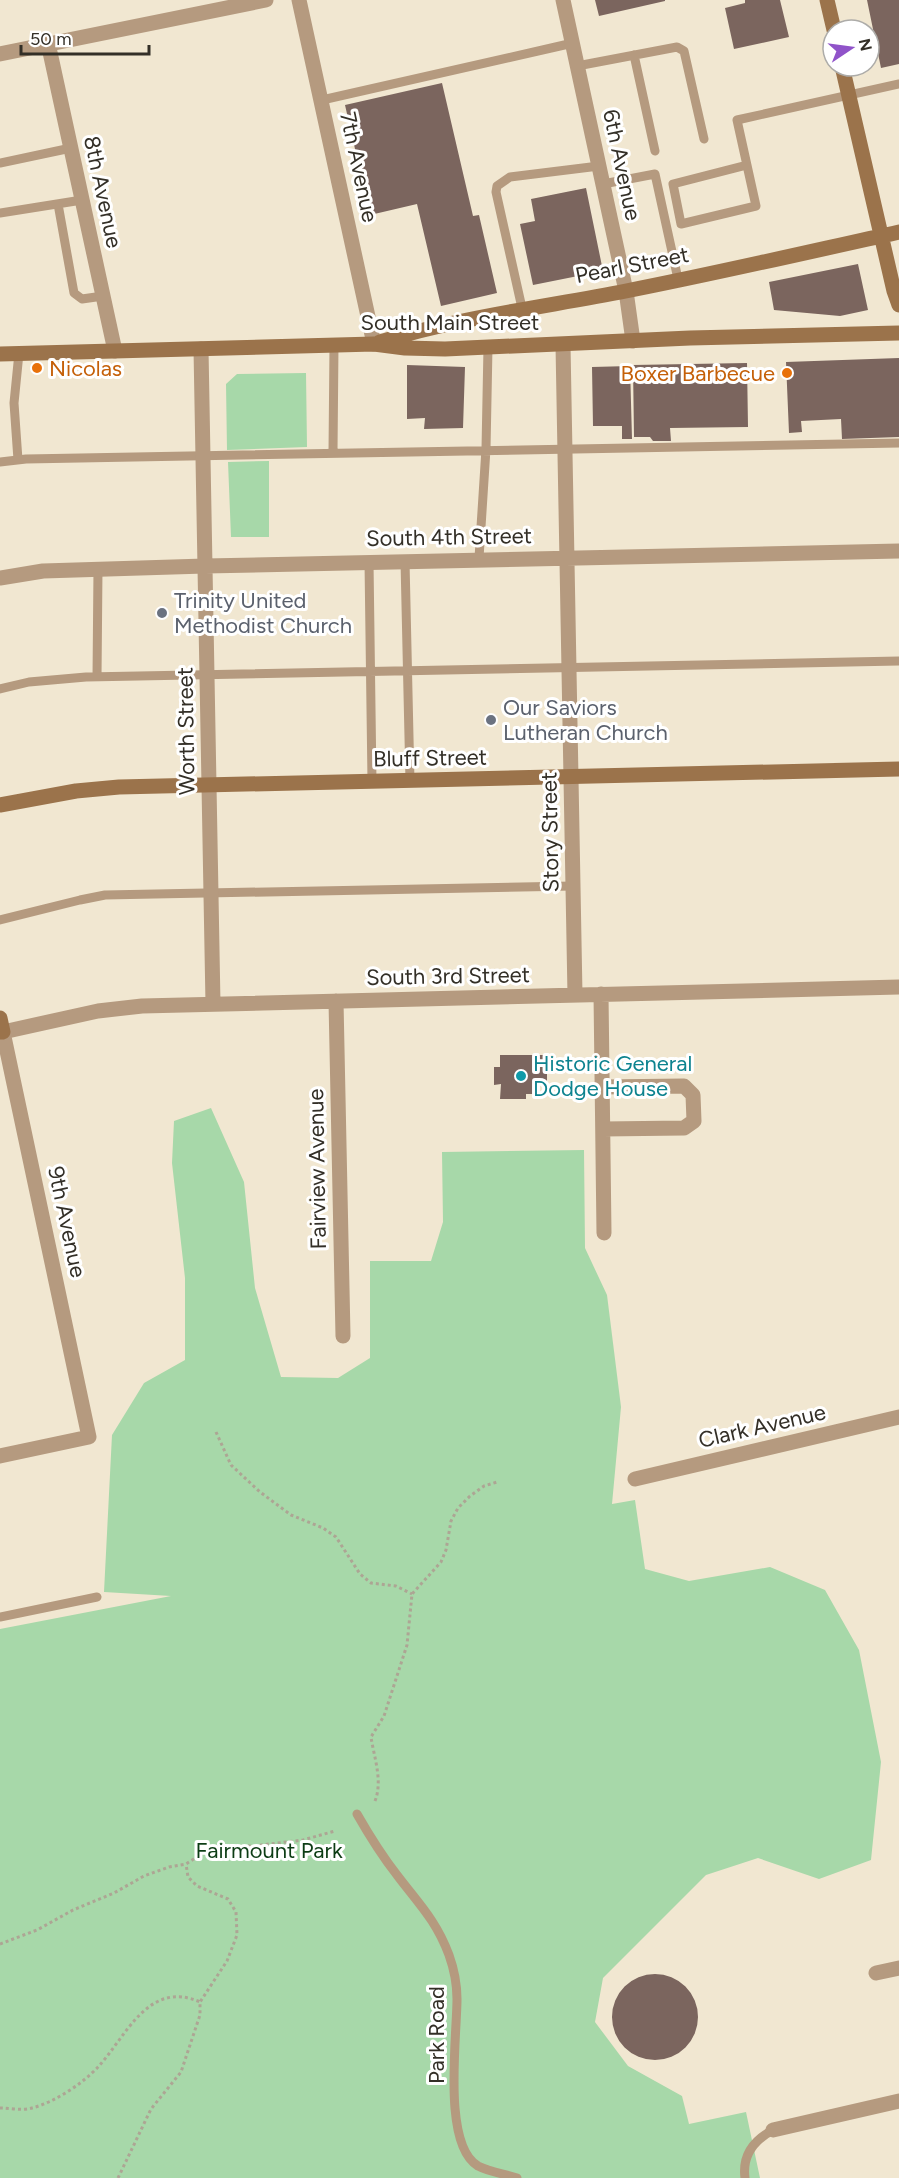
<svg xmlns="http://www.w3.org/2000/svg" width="899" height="2178" font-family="Figtree,sans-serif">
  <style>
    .green { fill: #a7d8a9 }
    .building { fill: #7b655e }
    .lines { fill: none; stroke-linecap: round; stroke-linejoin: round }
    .path { stroke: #ada594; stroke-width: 3; stroke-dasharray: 3 3; stroke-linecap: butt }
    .service { stroke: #b59a7f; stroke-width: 9 }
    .minor { stroke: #b59a7f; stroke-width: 15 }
    .tertiary { stroke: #b59a7f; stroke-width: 15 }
    .secondary { stroke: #9b734b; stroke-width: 15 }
    .food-dot { fill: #e8710a; stroke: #fff; stroke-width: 2 }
    .worship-dot { fill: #6b7280; stroke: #fff; stroke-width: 2 }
    .culture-dot { fill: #0f9aa8; stroke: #fff; stroke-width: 2 }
    .labels { text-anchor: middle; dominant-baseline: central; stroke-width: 6; stroke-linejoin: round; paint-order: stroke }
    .street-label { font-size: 22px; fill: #332f27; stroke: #fff }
    .food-label { font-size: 22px; fill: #c56008; stroke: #fff; text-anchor: start }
    .worship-label { font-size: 22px; fill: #5b616d; stroke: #fff; text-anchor: start }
    .culture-label { font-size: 22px; fill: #0d838f; stroke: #fff; text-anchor: start }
    .park-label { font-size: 22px; fill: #0c3c14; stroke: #fff }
  </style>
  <rect width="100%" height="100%" fill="#f1e7d1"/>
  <!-- green -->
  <path class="green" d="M306,373L307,447L227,450L226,384L237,374Z
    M269,461V537H231L228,462Z
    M211,1108L244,1182L255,1288L281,1377L338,1378L370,1358V1261H431L443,1222L442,1152L584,1150L585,1248L607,1295L621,1407L612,1504L635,1500L645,1569L689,1581L770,1567L825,1590L859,1650L881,1762L871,1860L819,1879L758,1858L706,1875L603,1978L595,2022L628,2066L682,2096L689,2124L746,2112L760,2178H0V1629L171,1596L104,1592L112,1435L144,1383L185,1360V1278L172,1163L174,1121Z"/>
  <!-- building -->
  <path class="building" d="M595,0H665V1L599,16Z
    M745,0H780L789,37L734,49L725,8L745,3Z
    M867,0H899V64L881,68Z
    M442,83L473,216L479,215L497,293L441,306L417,204L370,215L345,105Z
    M586,188L603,271L533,285L520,224L535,221L531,199Z
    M858,264L868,310L840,316L774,310L769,282Z
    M899,358V437L842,439L841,419L801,421L802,432L789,433L786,362Z
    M747,363L748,427L670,428L671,441H653L650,437H634L633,365Z
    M407,365L465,367L463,428L424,429L425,418L407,419Z
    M630,366L632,439H622V426H593L592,367Z
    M500,1055H547V1085H536V1094H526V1099H500L501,1084L494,1085V1067H500Z
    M612 2017a43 43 0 1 1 86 0a43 43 0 1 1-86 0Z"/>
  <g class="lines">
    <!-- path -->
    <path class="path" d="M216,1432L231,1465L260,1492L291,1515L323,1528L336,1537L360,1574L371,1583L396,1586L412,1594
      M375,1801C383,1781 374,1757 371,1737L384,1716L407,1645L412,1594L441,1562L446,1550L451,1521L458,1508L470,1496L484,1486L497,1482
      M0,1944L37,1930L73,1910L114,1893L144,1876L169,1867L186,1864L206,1851L220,1846H253L303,1840L335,1831
      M0,2108C10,2108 23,2111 32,2108C55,2102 82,2084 98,2067C126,2037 148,1979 200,2002
      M118,2178L151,2109L181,2072L200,2015V2002L227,1961L237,1935L236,1912L228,1899L197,1886L188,1877L186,1864"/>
    <!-- service -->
    <path class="service" d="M634,55L655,151
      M577,66L677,47L684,51L704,139
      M322,100L573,43
      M0,163L71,148
      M747,165L673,184L681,224L756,206L737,120L899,84
      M603,184L655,174L678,279
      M58,204L74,293L82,299L103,296
      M0,213L82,200
      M522,308L496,192L497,186L510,177L599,166
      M333,452L334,345
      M18,460L14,403L19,353
      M0,462L26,459L899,443
      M479,558L486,449L488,347
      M405,561L410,781
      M369,562L372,782
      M97,677L98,569
      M0,689L29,682L86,677L899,661
      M0,920L80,900L105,895L573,886
      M0,1617L97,1597
      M357,1814C369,1835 382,1856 397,1875C418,1903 436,1920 449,1955C454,1969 457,1984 457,1999C457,2037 442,2145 478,2166C490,2172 505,2174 517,2178
      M745,2178C742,2155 754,2140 773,2130"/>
    <!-- minor -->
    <path class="minor" d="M299,0L374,344
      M563,0L626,291L633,341
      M48,43L115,351
      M563,345L575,995
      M201,349L213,1004
      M0,578L43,571L205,566L899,551
      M601,994L604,1233
      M336,1001L343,1336
      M602,1087L684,1086L693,1095L694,1121L684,1128L603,1129
      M0,1456L89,1437L3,1032L98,1011L142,1006L899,987
      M635,1479L899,1417
      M876,1973L899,1968
      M773,2130L899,2101"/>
    <!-- tertiary -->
    <path class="tertiary" d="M0,54L266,0"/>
    <!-- secondary -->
    <path class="secondary" d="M827,0L834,30
      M842,66L894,291L899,305
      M380,342C461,317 544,307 626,291C718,273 808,252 899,232
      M0,354L374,344L405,348L445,349L690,338L899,333
      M0,805L76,791L119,787L899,769
      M0,1018L3,1032H0"/>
  </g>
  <!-- markers -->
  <g class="food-dot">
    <circle cx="37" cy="368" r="6"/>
    <circle cx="787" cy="373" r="6"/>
  </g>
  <g class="worship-dot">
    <circle cx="162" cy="613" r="6"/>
    <circle cx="491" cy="720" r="6"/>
  </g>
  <circle class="culture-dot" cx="521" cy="1076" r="6"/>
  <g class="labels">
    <!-- street labels -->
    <g class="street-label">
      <text transform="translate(622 165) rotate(78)">6th Avenue</text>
      <text transform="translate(359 167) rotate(78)">7th Avenue</text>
      <text transform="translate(103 192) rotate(78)">8th Avenue</text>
      <text transform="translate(632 265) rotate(-11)">Pearl Street</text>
      <text x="450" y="322">South Main Street</text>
      <text transform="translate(449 537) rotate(-1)">South 4th Street</text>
      <text transform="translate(186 731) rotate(-91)">Worth Street</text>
      <text transform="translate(430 758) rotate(-1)">Bluff Street</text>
      <text transform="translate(550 832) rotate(-91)">Story Street</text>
      <text transform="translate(448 976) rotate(-1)">South 3rd Street</text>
      <text transform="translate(317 1169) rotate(-91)">Fairview Avenue</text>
      <text transform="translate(67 1222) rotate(78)">9th Avenue</text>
      <text transform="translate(762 1426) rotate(-13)">Clark Avenue</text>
      <text transform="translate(436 2035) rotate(-90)">Park Road</text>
    </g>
    <!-- food labels -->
    <g class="food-label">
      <text x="49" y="368">Nicolas</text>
      <text x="775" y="373" text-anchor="end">Boxer Barbecue</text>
    </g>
    <!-- worship labels -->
    <g class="worship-label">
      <text x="174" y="600">Trinity United<tspan x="174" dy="25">Methodist Church</tspan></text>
      <text x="503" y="707">Our Saviors<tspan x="503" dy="25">Lutheran Church</tspan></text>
    </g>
    <!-- culture labels -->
    <g class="culture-label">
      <text x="533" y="1063">Historic General<tspan x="533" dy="25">Dodge House</tspan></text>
    </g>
    <!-- park labels -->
    <g class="park-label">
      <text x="269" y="1850">Fairmount Park</text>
    </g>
  </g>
  <!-- north arrow -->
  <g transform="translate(851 48) rotate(77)"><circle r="28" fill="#ffffff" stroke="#adaca9" stroke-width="1.5"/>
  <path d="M0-4.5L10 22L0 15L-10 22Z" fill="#9053c9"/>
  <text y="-9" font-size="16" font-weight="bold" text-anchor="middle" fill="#332f27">N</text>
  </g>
  <!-- scale -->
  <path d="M21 45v9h128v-9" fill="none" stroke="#332f27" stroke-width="3"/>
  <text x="30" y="45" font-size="18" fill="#332f27" stroke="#ffffff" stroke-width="4.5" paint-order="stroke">50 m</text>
</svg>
